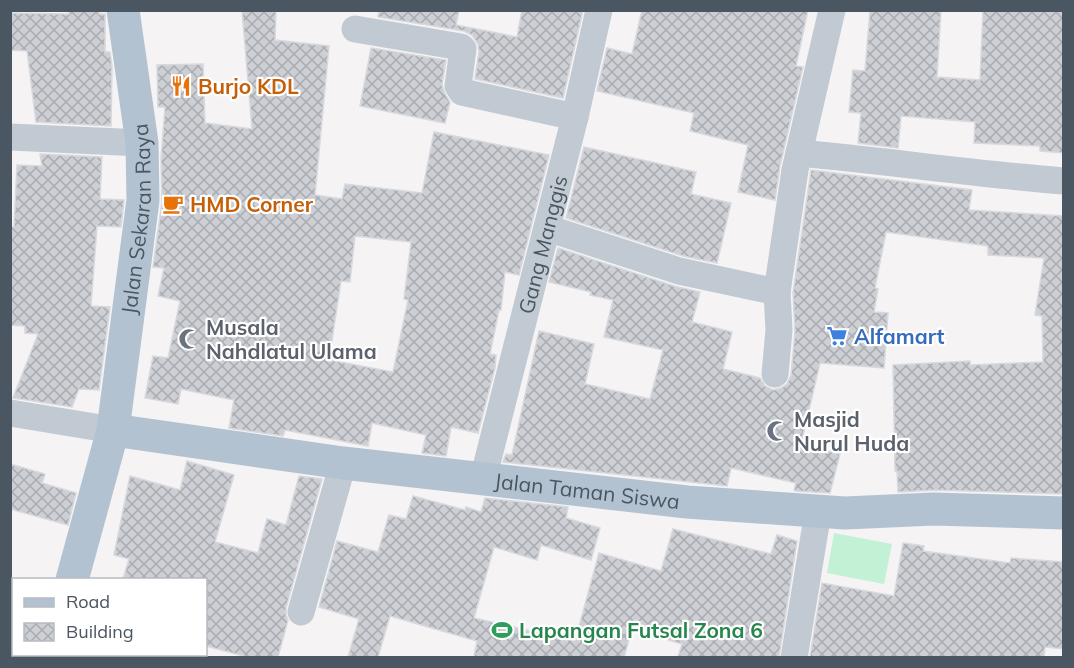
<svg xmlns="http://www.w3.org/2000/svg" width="1074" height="668" font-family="Mulish,sans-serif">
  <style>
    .green { fill: #c3f1d5 }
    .building { fill: url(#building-cross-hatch); stroke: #d7d9de; stroke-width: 1.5; fill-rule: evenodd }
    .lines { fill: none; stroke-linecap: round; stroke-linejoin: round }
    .minor { stroke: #c1cad2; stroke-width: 27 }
    .major { stroke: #b3c2d1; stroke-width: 33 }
    .labels { text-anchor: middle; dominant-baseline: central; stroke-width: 4.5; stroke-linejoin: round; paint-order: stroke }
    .food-label { font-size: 21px; font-weight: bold; fill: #c56008; stroke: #fff; text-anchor: start }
    .street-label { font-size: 21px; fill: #4a5661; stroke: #fff }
    .worship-label { font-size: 21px; font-weight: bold; fill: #5b616d; stroke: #fff; text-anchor: start }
    .shop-label { font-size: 21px; font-weight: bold; fill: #366cbe; stroke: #fff; text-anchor: start }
    .leisure-label { font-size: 21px; font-weight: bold; fill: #27864d; stroke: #fff; text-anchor: start }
  </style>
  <defs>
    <pattern id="building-cross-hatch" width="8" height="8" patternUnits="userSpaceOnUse" patternTransform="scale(1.5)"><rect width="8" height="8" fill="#cdcfd5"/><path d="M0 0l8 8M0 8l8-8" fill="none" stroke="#a8abb0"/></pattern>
  </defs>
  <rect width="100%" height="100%" fill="#f5f3f3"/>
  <!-- green -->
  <path class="green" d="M834,533L892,544L884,584L827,573Z"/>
  <!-- building -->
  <path class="building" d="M69,10H99V14H105V52H110L112,66L111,126L36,122L27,51L10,50V13L66,14H69Z
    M242,10H276L275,40L329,46L315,195L342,199L345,184L422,193L434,132L549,155L519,275L505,272L501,310H499L490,354L496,355L495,368L478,433L451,427L446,456L422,453L426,435L372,423L368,446L285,430L283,436L229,428L234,400L181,389L178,404L145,398L153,356L168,358L180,301L158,296L164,268L153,267L162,202L161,159L165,107H158L157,65L203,64L205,123L252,129ZM355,236L411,242L404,299L408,300L393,372L329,360L341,281L350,282Z
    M379,10H459L456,25L517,37L522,10H583L563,98L475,79L479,51L478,44L472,35L464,31L378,17Z
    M642,10H808L796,66L803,67L780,166L775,200L738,192L748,145L690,131L694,113L597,91L607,48L632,54Z
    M870,10H941L937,77L980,80L983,10H1064V153L1040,151V146L974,143L975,122L901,116L898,148L858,143L861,113L849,112L853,70L865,71Z
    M371,48L446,60L442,85L445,94L450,102L445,123L360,106Z
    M584,147L696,172L691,194L731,203L717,263L683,256L566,218Z
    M40,154L102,157L100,199L124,200L121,227L97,226L91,306L110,307L99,390L79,389L72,407L13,398L38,334L25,333V326L10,325V227H14L17,165L42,166Z
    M811,170L972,190L969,210L1064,216V494L935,490L898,492L897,471H895L893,365L970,361V365L1043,362L1042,316L1035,315L1044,258L988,255V246L886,232L875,288L878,289L874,312L888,313L884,368L820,363L801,444L840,454L830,493L796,491L794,490L796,483L731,468L727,486L503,462L506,454L512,455L539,331L594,344L585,384L650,399L663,350L604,337L613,300L590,295L591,292L549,282L558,248L674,286L700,292L692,322L732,332L723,369L760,378L765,386L773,390L781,388L787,384L791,375L795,331L793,293Z
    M187,461L234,475L215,542L258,553L267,519L286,525L299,476L322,479L286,608V615L288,620L278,657H247L206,646V579H123L129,559L114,555L130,476L180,490Z
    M10,464L45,474L42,483L76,493L68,525L10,509Z
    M413,496L465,510L466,507L481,512L485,498L568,507L566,518L600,528L591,560L541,545L537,560L494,547L474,618L575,641L599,553L661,571L673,529L771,554L777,535L797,541L779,657H678L682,644L632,629L624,657H474L477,641L390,616L378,657H348L359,619L319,607L337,541L378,552L389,515L406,519Z
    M903,543L924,546L923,551L1010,563L1011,558L1064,562V649L1045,647L1044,657H810L822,583L894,596Z"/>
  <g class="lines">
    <!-- minor -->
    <g class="minor">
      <path d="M355,29L461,47L463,49L458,86L462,92L575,117"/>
      <path d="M10,137L142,143"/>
      <path d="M799,153C887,161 975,174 1064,181"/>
      <path d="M547,228L679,271L777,292"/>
      <path d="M775,374L779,330L777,292L795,170L832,10"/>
      <path d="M10,413L113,430"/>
      <path id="s1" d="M483,479L575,117L599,10"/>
      <path d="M301,612L343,463"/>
      <path d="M794,658L818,512"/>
    </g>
    <!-- major -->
    <g class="major">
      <path id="s2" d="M113,430L343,463L687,502L845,513L934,509L1064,513"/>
      <path id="s3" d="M72,580L113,430L143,200L142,143L123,10"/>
      <path d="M50,658L51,654"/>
    </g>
  </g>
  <!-- icons -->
  <defs>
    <g id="restaurant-bare" transform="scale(1.62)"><path d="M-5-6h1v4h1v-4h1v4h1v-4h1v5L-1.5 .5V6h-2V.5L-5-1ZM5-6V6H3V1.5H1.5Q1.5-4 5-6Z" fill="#e8710a" stroke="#fff" stroke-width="2.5" paint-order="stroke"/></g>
    <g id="cafe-bare" transform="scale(1.62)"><path d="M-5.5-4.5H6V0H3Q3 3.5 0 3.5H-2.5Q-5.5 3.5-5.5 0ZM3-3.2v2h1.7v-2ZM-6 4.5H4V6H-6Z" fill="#e8710a" stroke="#fff" stroke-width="2.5" paint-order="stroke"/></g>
    <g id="supermarket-bare" transform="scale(1.62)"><path d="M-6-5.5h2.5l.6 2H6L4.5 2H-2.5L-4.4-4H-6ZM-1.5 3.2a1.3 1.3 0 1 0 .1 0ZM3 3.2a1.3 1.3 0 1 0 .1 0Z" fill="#3f7fe0" stroke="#fff" stroke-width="2.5" paint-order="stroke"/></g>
    <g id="mosque-bare" transform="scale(1.62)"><path d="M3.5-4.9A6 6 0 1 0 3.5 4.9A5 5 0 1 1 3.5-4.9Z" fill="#6b7280" stroke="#fff" stroke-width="2.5" paint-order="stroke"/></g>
    <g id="stadium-bare" transform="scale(1.62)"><path d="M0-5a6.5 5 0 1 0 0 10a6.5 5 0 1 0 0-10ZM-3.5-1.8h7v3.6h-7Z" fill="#2e9e5b" stroke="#fff" stroke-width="2.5" paint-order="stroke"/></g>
  </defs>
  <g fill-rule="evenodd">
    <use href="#restaurant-bare" x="181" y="86"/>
    <use href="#cafe-bare" x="173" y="204"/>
    <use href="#supermarket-bare" x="837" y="336"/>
    <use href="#mosque-bare" x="189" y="339"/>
    <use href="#mosque-bare" x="777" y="431"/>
    <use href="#stadium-bare" x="502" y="630"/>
  </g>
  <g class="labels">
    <!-- food labels -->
    <g class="food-label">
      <text x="198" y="86">Burjo KDL</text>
      <text x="190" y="204">HMD Corner</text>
    </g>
    <!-- street labels -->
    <g class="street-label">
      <text stroke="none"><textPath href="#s3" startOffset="368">Jalan Sekaran Raya</textPath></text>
      <text stroke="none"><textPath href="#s1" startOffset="242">Gang Manggis</textPath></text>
      <text stroke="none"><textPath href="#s2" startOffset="478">Jalan Taman Siswa</textPath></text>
    </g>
    <!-- worship labels -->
    <g class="worship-label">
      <text x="206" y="327">Musala<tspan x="206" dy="24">Nahdlatul Ulama</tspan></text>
      <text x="794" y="419">Masjid<tspan x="794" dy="24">Nurul Huda</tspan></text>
    </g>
    <!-- shop labels -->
    <g class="shop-label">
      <text x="854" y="336">Alfamart</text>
    </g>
    <!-- leisure labels -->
    <g class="leisure-label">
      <text x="519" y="630">Lapangan Futsal Zona 6</text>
    </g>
  </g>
  <!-- border -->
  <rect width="1074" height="668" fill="none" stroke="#4a5661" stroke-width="24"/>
  <!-- legend -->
  <rect x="12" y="578" width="195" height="78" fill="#ffffff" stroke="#b7bbc0" stroke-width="1.5"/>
  <rect x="24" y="598" width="30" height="9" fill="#b3c2d1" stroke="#b7bbc0" stroke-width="1.5"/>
  <text x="66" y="608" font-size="18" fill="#4a5661">Road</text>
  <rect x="24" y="623" width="30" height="18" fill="url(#building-cross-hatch)" stroke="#b7bbc0" stroke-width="1.5"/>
  <text x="66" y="638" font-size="18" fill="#4a5661">Building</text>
</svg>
